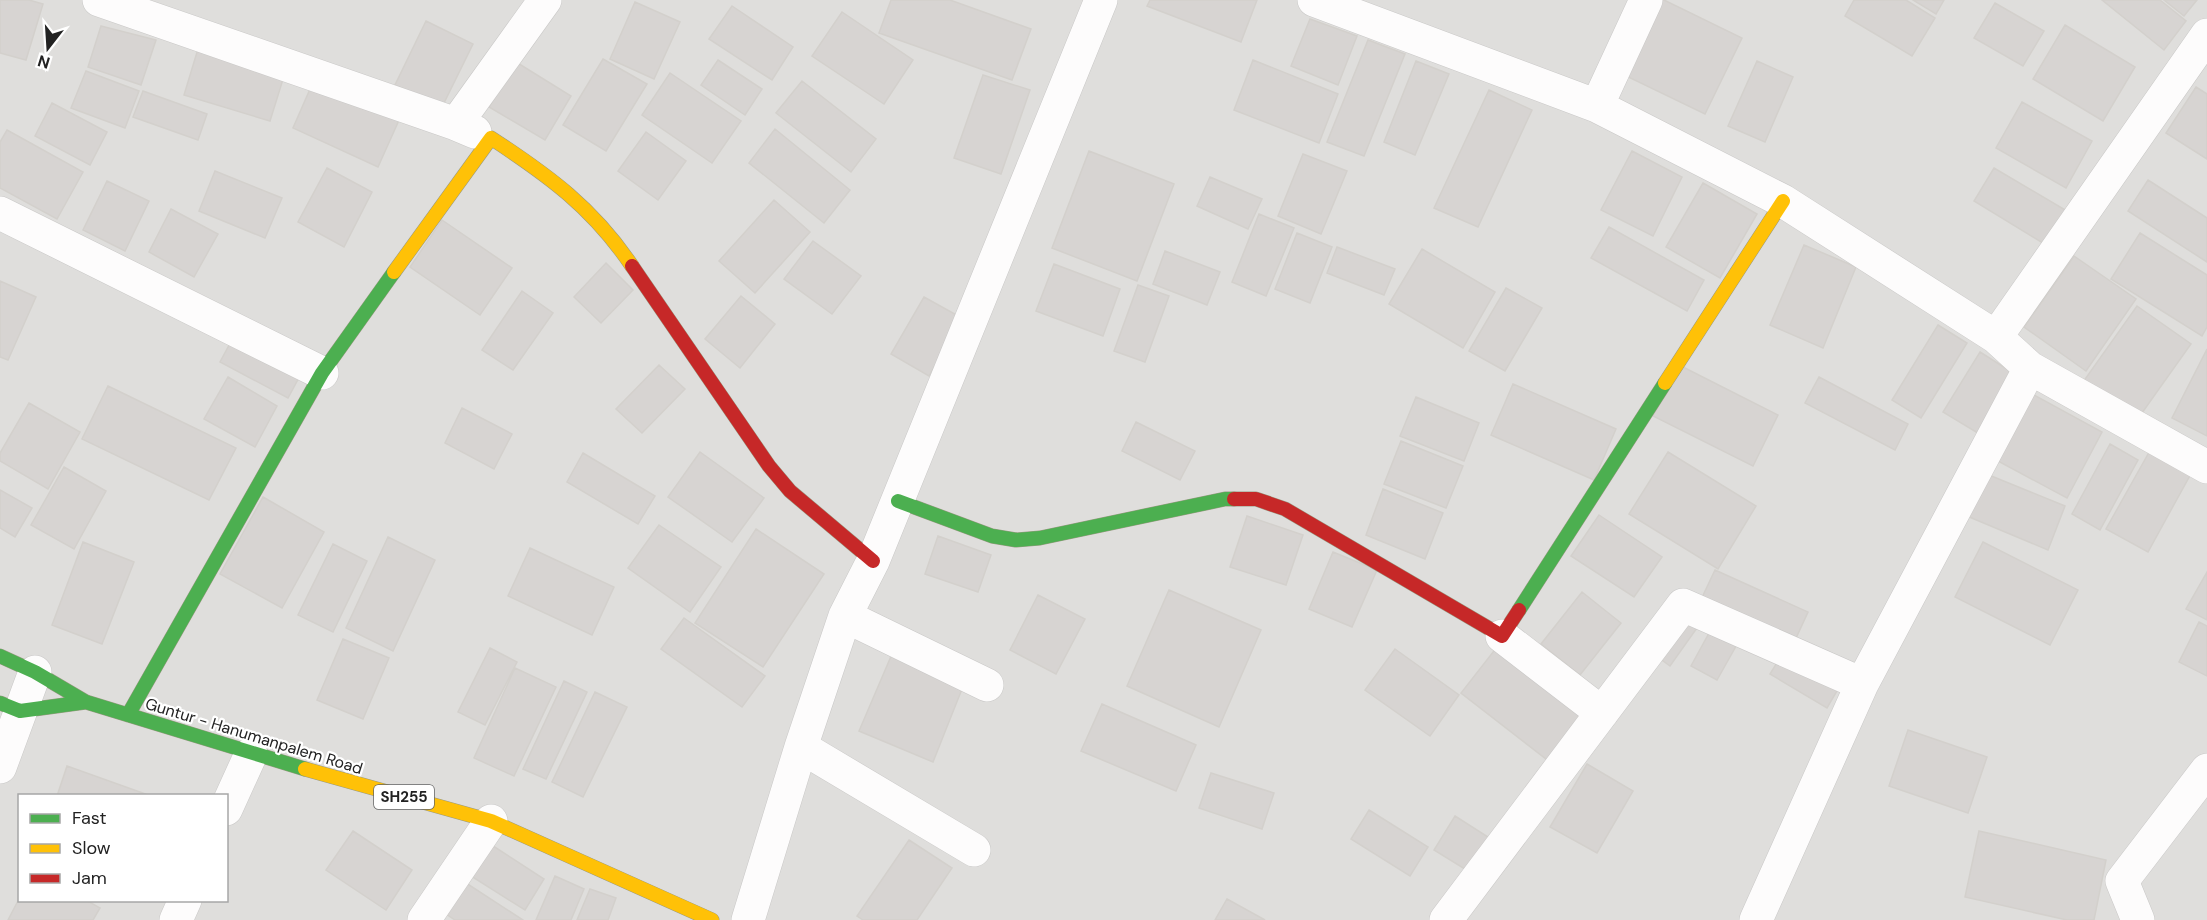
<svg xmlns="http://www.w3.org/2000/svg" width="2207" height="920" font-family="'DM Sans',sans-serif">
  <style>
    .residential { fill: #dfdedc; fill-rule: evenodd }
    .building { fill: #d7d4d2; stroke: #d3d0cc; stroke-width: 1.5 }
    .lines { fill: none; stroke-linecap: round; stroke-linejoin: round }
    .street-casing { stroke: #c9c8c7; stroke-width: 34 }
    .fast-casing { stroke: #999a82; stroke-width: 15 }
    .slow-casing { stroke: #999a82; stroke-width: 15 }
    .jam-casing { stroke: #999a82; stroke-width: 15 }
    .street { stroke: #fdfcfc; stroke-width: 33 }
    .fast { stroke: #4caf50; stroke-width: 14 }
    .slow { stroke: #ffc107; stroke-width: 14 }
    .jam { stroke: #c62828; stroke-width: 14 }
    .labels { text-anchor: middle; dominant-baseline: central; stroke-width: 4.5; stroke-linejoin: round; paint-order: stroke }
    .shield { fill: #fff; stroke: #646464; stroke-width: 1.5 }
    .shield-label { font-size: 15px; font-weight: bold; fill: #222 }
    .street-label { font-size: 16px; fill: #222; stroke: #fff }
  </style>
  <rect width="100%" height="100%" fill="#f0eeeb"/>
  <!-- residential -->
  <path class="residential" d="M0,0H2207V920H0ZM20,796H226V900H20Z"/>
  <!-- building -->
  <path class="building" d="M0,0H29L43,4L26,60L0,53Z
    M891,0H950L1031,29L1012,80L879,33Z
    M1150,0H1257L1241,42L1147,6Z
    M1658,0H1664L1742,38L1705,114L1622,74Z
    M1854,0H1906L1935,18L1912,56L1845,16Z
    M1913,0H1944L1936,14Z
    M2102,0H2160L2186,21L2164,50Z
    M2164,0H2197L2184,16Z
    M635,2L680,22L654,79L610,59Z
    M1995,3L2044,31L2023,66L1974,38Z
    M732,6L793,47L772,80L709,39Z
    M842,12L913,60L884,104L812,56Z
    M1310,19L1357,36L1338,85L1291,66Z
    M426,21L473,44L442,107L395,85Z
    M2065,25L2135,67L2103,121L2033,79Z
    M101,26L156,40L141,85L88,67Z
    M1368,40L1405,54L1364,156L1327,142Z
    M198,49L284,76L270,121L184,95Z
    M603,59L647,84L606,151L563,125Z
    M718,60L762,89L745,115L701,85Z
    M1253,60L1338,94L1319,143L1234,110Z
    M1416,61L1449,74L1415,155L1384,142Z
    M1757,61L1793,77L1765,142L1728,126Z
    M516,62L571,96L545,140L489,107Z
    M86,71L139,91L125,128L71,108Z
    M670,73L741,121L712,163L642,115Z
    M983,75L1030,90L1001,174L954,158Z
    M314,80L400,118L378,167L293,128Z
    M802,81L876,139L851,172L776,113Z
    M2196,87L2207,94V159L2166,133Z
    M1489,90L1532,110L1478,227L1434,208Z
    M143,91L207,114L198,140L133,117Z
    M2022,102L2092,141L2066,188L1996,148Z
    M52,103L107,132L90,165L35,136Z
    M775,129L850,190L824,223L749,163Z
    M7,130L83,172L57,219L0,188V142Z
    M646,132L686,161L658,200L618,171Z
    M1089,151L1174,184L1137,281L1052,248Z
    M1632,151L1682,177L1653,236L1601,210Z
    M1303,154L1347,171L1321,234L1278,216Z
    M327,168L372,192L344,247L298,222Z
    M1994,168L2067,211L2046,245L1974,201Z
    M215,171L282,198L265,238L199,211Z
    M1210,177L1262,199L1248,229L1197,206Z
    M2148,180L2207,218V262L2128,211Z
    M107,181L149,201L125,251L83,230Z
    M1703,183L1757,214L1720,278L1666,247Z
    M774,200L810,232L755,293L719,261Z
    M171,209L218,234L194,277L149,252Z
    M1259,214L1294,228L1266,296L1232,282Z
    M442,220L512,268L480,315L410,267Z
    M1609,227L1704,280L1687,311L1591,258Z
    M1297,233L1332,247L1310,303L1275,289Z
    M2140,233L2207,275V327L2202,336L2111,279Z
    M813,241L861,276L832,314L784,279Z
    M1804,245L1856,267L1823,348L1770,325Z
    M1337,247L1395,269L1384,295L1327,273Z
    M1422,249L1495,292L1463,348L1389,304Z
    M1165,251L1220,272L1207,305L1153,284Z
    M2074,256L2136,299L2086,371L2024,327Z
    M606,263L633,290L601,323L574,297Z
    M1054,264L1120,289L1103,336L1036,311Z
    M0,281L36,297L8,360L0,357Z
    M1138,285L1169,296L1145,362L1114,351Z
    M1506,288L1542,308L1505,371L1469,351Z
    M522,291L553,313L513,370L482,350Z
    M741,296L775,324L740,368L705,339Z
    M924,297L962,318L929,376L891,354Z
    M2137,306L2191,344L2137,420L2083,382Z
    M1938,325L1967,343L1921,418L1892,400Z
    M234,336L302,372L288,398L220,362Z
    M2207,349V436L2172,418Z
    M1980,352L2018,376L1981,435L1943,412Z
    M659,365L685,389L642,433L616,409Z
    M1679,365L1778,415L1753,466L1653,416Z
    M228,377L277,406L255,447L204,419Z
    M1819,377L1908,424L1895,450L1805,403Z
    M1513,384L1616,429L1594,480L1491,435Z
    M108,386L236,448L209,500L82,439Z
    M2032,394L2102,432L2067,498L1996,460Z
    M1416,397L1479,423L1464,461L1400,436Z
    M29,403L80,432L48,489L0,461V453Z
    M462,408L512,434L494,469L445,443Z
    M1136,422L1195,451L1180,480L1122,451Z
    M1401,441L1463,466L1446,508L1384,484Z
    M2110,444L2138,460L2100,530L2072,514Z
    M2152,447L2193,470L2148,552L2106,529Z
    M700,452L764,498L732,542L668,497Z
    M1668,452L1756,506L1718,569L1629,514Z
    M583,453L655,496L638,524L567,482Z
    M64,467L106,491L74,549L31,525Z
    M1984,473L2065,506L2048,550L1967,516Z
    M1383,489L1443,513L1425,559L1366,535Z
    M0,490L32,508L15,537L0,528Z
    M263,497L324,532L282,608L220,574Z
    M1599,515L1662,557L1634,597L1571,556Z
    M1247,516L1303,535L1286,585L1230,567Z
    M659,525L721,567L690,612L628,568Z
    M756,529L824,574L763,667L695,623Z
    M938,536L991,555L978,592L925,574Z
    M388,537L435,560L393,651L346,628Z
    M83,542L134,562L102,644L52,625Z
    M1983,542L2078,590L2050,645L1955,597Z
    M333,544L367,561L333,632L298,615Z
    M530,548L614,587L592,635L508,596Z
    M1333,552L1377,570L1352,627L1309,609Z
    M1715,570L1808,612L1791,649L1698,606Z
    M2207,572V620L2186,609Z
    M1169,590L1261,630L1219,727L1127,686Z
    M1582,592L1621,623L1580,675L1541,644Z
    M1038,595L1085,619L1056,674L1010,650Z
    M1681,617L1697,628L1670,666L1655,655Z
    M684,618L765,676L742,707L661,649Z
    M2199,622L2207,626V676L2179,662Z
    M1714,624L1740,639L1717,680L1691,666Z
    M343,639L389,658L363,719L317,700Z
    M1497,647L1590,721L1555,766L1461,693Z
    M490,648L517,662L485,725L458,712Z
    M1395,649L1459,695L1430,736L1365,690Z
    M1784,651L1841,684L1827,708L1770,674Z
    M892,654L964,684L933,762L859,731Z
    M515,668L556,687L514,776L474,758Z
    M564,681L587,692L546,779L523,769Z
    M595,692L627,707L583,797L552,782Z
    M1102,704L1196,745L1176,791L1081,751Z
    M1908,730L1987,757L1968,813L1889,786Z
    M1587,764L1633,791L1597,853L1550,827Z
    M67,766L151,796H57Z
    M1211,773L1274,793L1262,829L1199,808Z
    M1369,810L1428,847L1410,876L1351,839Z
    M1455,816L1488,837L1468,871L1434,850Z
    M353,831L412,870L386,910L326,870Z
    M1979,831L2106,860L2094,920H2067L1965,897Z
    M909,840L952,868L917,920H863L857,916Z
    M490,844L544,879L525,910L471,876Z
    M555,876L584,889L571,920H536Z
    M463,881L523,920H455L443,912Z
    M590,889L616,898L608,920H577Z
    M20,897V900H86L100,908L93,920H8Z
    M1227,899L1265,920H1215Z"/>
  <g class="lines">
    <!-- street casing -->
    <g class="street-casing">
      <path id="street" d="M99,0L456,124
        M1314,0L1597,106L1783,201L1996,337L2030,368
        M1597,106L1646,0
        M475,132L456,124L545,0
        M0,213L322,373
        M1996,337L2207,35
        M845,616L987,685
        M1502,636L1602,713
        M801,747L974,850
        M0,767L35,672
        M226,809L251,754
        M176,920L185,900
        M424,920L491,821
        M748,920L801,747L845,616L873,561L1101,0
        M1446,920L1683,605L1862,684
        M1756,920L1862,684L2030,368L2207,467
        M2138,920L2122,881L2207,770"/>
    </g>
    <!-- fast casing -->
    <g class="fast-casing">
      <path id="fast" d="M898,501L992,536L1016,540L1040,538L1225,499H1234
        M1519,610L1665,383
        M0,656L35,672L86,702L305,769
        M0,703L20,711L86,702
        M128,715L322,373L394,272"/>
    </g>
    <!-- slow casing -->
    <g class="slow-casing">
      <path id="slow" d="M394,272L491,138C549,176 593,208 632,266
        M1665,383L1783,201
        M305,769L491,821L712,920"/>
    </g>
    <!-- jam casing -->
    <g class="jam-casing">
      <path id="jam" d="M632,266L769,466L790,491L873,561
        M1234,499H1256L1285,509L1502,636L1519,610"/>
    </g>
    <!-- street -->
    <use href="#street" class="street"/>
    <!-- fast -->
    <use href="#fast" class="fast"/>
    <!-- slow -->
    <use href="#slow" class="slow"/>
    <!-- jam -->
    <use href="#jam" class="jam"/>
  </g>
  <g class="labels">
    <!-- shield labels -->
    <rect class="shield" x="374" y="785" width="60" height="24" rx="4.5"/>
    <g class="shield-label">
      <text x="404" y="797">SH255</text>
    </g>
    <!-- street labels -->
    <g class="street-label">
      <text transform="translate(254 736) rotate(17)">Guntur - Hanumanpalem Road</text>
    </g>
  </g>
  <!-- legend -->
  <rect x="18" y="794" width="210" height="108" fill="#ffffff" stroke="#a7a7a7" stroke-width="1.5"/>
  <rect x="30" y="814" width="30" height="9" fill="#4caf50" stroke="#a7a7a7" stroke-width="1.5"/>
  <text x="72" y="824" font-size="18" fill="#222222">Fast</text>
  <rect x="30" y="844" width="30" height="9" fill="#ffc107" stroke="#a7a7a7" stroke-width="1.5"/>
  <text x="72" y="854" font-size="18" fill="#222222">Slow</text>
  <rect x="30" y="874" width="30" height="9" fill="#c62828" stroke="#a7a7a7" stroke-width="1.5"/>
  <text x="72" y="884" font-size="18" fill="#222222">Jam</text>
  <!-- north arrow -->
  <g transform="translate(48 48) rotate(197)" stroke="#ffffff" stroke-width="4.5" paint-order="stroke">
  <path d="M0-4.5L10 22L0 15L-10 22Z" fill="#222222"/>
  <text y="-9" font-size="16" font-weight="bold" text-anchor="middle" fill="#222222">N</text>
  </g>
</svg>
